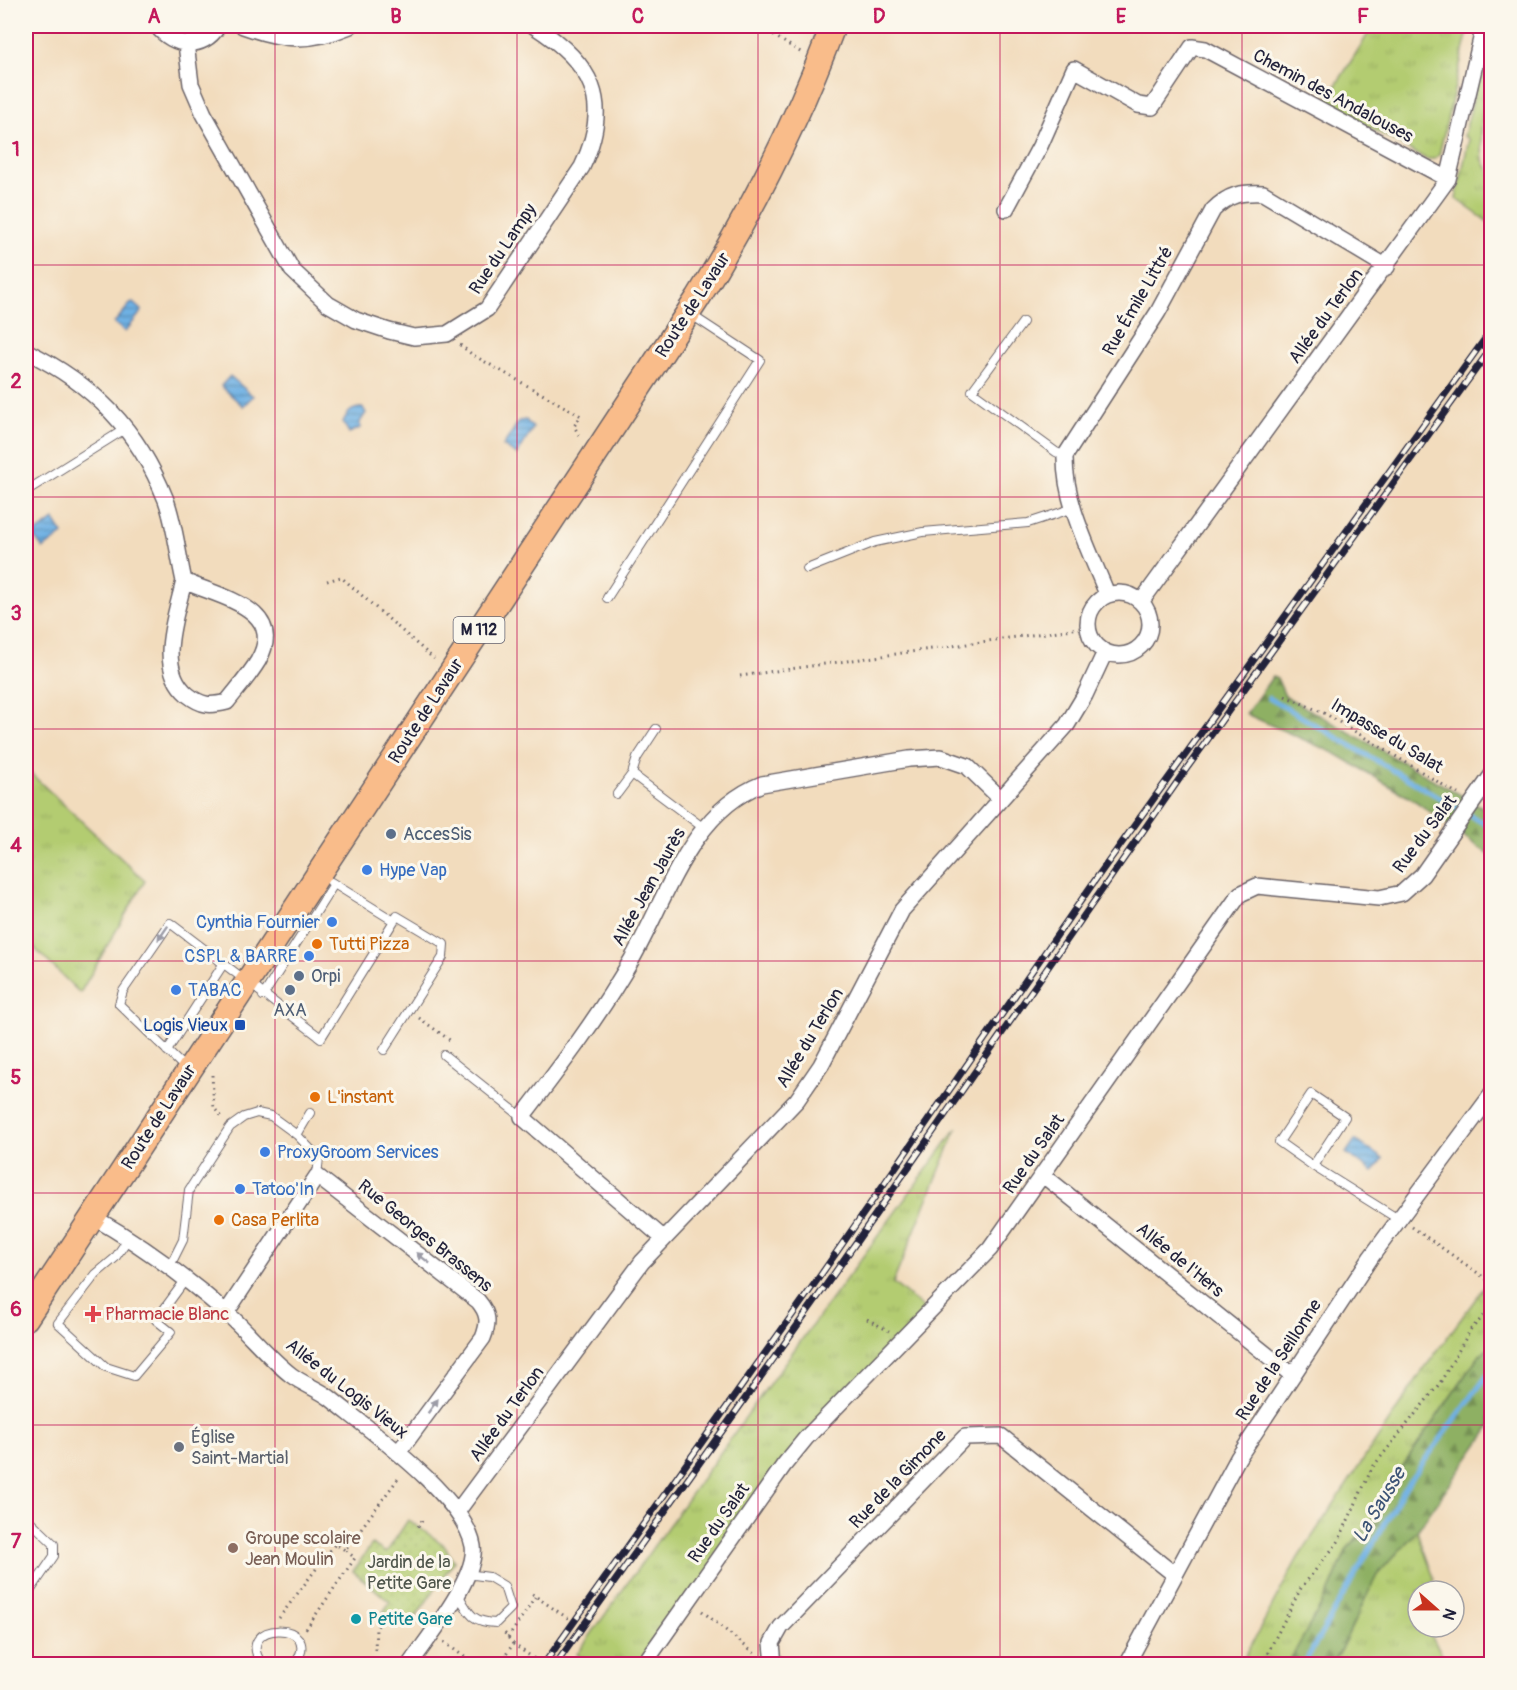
<svg xmlns="http://www.w3.org/2000/svg" width="1517" height="1690" font-family="Pangolin,sans-serif">
  <style>
    .grass { fill: url(#grass-tufts); stroke: #6a7756; stroke-width: 1.5 }
    .forest { fill: url(#forest-firs); stroke: #58694f; stroke-width: 1.5 }
    .garden { fill: url(#garden-dots); stroke: #6a7756; stroke-width: 1.5 }
    .water { fill: url(#water-rules); stroke: #486a90; stroke-width: 1.5 }
    .lines { fill: none; stroke-linecap: round; stroke-linejoin: round }
    .stream { stroke: #6fb1e4; stroke-width: 5 }
    .service-casing { stroke: #6b6368; stroke-width: 10 }
    .minor-casing { stroke: #6b6368; stroke-width: 18 }
    .primary-casing { stroke: #6b6368; stroke-width: 27 }
    .path { stroke: #6b6368; stroke-width: 3; stroke-dasharray: 1.5 4.5; stroke-linecap: butt }
    .service { stroke: #fff; stroke-width: 8 }
    .minor { stroke: #fff; stroke-width: 15 }
    .primary { stroke: #f9bc8a; stroke-width: 24 }
    .rail-casing { stroke: #22223b; stroke-width: 7 }
    .rail { stroke: #fbf7ec; stroke-width: 4.5; stroke-dasharray: 14; stroke-linecap: butt }
    .oneway { fill: #9c9ca7 }
    .grid { fill: none; stroke: #c2185b; stroke-width: 1.5; stroke-opacity: 0.55 }
    .service-dot { fill: #5c6f8a; stroke: #fbf7ec; stroke-width: 2 }
    .shop-dot { fill: #3f7fe0; stroke: #fbf7ec; stroke-width: 2 }
    .food-dot { fill: #e8710a; stroke: #fbf7ec; stroke-width: 2 }
    .transit-dot { fill: #1a4fb4; stroke: #fbf7ec; stroke-width: 2 }
    .health-dot { fill: #e0444e; stroke: #fbf7ec; stroke-width: 2 }
    .worship-dot { fill: #6b7280; stroke: #fbf7ec; stroke-width: 2 }
    .education-dot { fill: #8d6e63; stroke: #fbf7ec; stroke-width: 2 }
    .culture-dot { fill: #0f9aa8; stroke: #fbf7ec; stroke-width: 2 }
    .labels { text-anchor: middle; dominant-baseline: central; stroke-width: 6; stroke-linejoin: round; paint-order: stroke }
    .shield { fill: #fbf7ec; stroke: #636270; stroke-width: 1.5 }
    .shield-label { font-size: 16px; font-weight: bold; fill: #22223b }
    .street-label { font-size: 18px; fill: #22223b; stroke: #fbf7ec }
    .service-label { font-size: 18px; fill: #4e5e75; stroke: #fbf7ec; text-anchor: start }
    .shop-label { font-size: 18px; fill: #366cbe; stroke: #fbf7ec; text-anchor: start }
    .food-label { font-size: 18px; fill: #c56008; stroke: #fbf7ec; text-anchor: start }
    .transit-label { font-size: 18px; fill: #164399; stroke: #fbf7ec; text-anchor: end }
    .health-label { font-size: 18px; fill: #be3a42; stroke: #fbf7ec; text-anchor: start }
    .worship-label { font-size: 18px; fill: #5b616d; stroke: #fbf7ec; text-anchor: start }
    .education-label { font-size: 18px; fill: #785e54; stroke: #fbf7ec; text-anchor: start }
    .park-label { font-size: 18px; fill: #4e554b; stroke: #fbf7ec }
    .culture-label { font-size: 18px; fill: #0d838f; stroke: #fbf7ec; text-anchor: start }
    .water-label { font-size: 20px; font-style: italic; fill: #3d5476; stroke: #fbf7ec }
    .neatline { fill: none; stroke: #c2185b; stroke-width: 2 }
    .grid-label { font-size: 20px; text-anchor: middle; font-weight: bold; fill: #c2185b }
  </style>
  <defs>
    <pattern id="grass-tufts" width="24" height="20" patternUnits="userSpaceOnUse" patternTransform="scale(1.5)"><rect width="24" height="20" fill="#b3cc71"/><path d="M3 7l-1-3M5 7V3M7 7l1-3M15 17l-1-3M17 17v-4M19 17l1-3" fill="none" stroke="#9aaf63"/></pattern>
    <pattern id="forest-firs" width="22" height="20" patternUnits="userSpaceOnUse" patternTransform="scale(1.5)"><rect width="22" height="20" fill="#8eb063"/><path d="M5 1l3.5 6h-7zM16 11l3.5 6h-7z" fill="#748f53"/></pattern>
    <pattern id="garden-dots" width="8" height="8" patternUnits="userSpaceOnUse" patternTransform="scale(1.5)"><rect width="8" height="8" fill="#b3cc71"/><path d="M2 2h.1M6 6h.1" fill="none" stroke="#9aaf63" stroke-width="1.8" stroke-linecap="round"/></pattern>
    <pattern id="water-rules" width="6" height="5" patternUnits="userSpaceOnUse" patternTransform="scale(1.5)"><rect width="6" height="5" fill="#6fb1e4"/><path d="M0 2.5h6" fill="none" stroke="#5b90ba"/></pattern>
  </defs>
  <rect width="100%" height="100%" fill="#fbf7ec"/>
  <filter id="ink" filterUnits="userSpaceOnUse"><feTurbulence type="fractalNoise" baseFrequency=".0167" numOctaves="2"/><feDisplacementMap in="SourceGraphic" scale="12" xChannelSelector="R" yChannelSelector="G"/><feConvolveMatrix kernelMatrix="1 2 1 2 8 2 1 2 1" color-interpolation-filters="sRGB"/></filter>
  <filter id="wash" filterUnits="userSpaceOnUse"><feTurbulence type="fractalNoise" baseFrequency=".008" numOctaves="4" result="noise"/><feDisplacementMap in="SourceGraphic" scale="24" xChannelSelector="R" yChannelSelector="G"/><feGaussianBlur stdDeviation="1.35" result="paint"/><feColorMatrix in="noise" values="0 0 0 0 0 0 0 0 0 0 0 0 0 0 0 0 0 1.4 0 .05"/><feComposite in="paint" operator="in"/></filter>
  <g filter="url(#wash)">
    <rect width="100%" height="100%" fill="#f2dcbd"/>
    <!-- grass -->
    <path class="grass" d="M1373,26H1469L1439,155L1434,159H1426L1325,103Z
      M1491,41V82L1484,102L1481,134L1483,160L1491,176V224L1456,199L1469,139L1464,136L1487,43Z
      M26,769L145,881L80,993L26,940Z
      M957,1128L893,1283L928,1312L806,1438L644,1664H577L582,1658L577,1654L775,1376Z
      M1491,1278V1345L1477,1358L1383,1495L1369,1524L1347,1549L1330,1589L1288,1664H1241L1298,1558L1421,1373Z
      M1417,1531L1434,1578L1432,1591H1418V1627H1426L1448,1664H1331L1377,1575Z"/>
    <!-- forest -->
    <path class="forest" d="M1273,676L1277,678L1285,696L1491,812V856L1415,801L1336,754L1246,714Z
      M1491,1345V1426L1417,1531L1377,1575L1340,1651L1331,1664H1288L1330,1589L1347,1549L1369,1524L1383,1495L1477,1358Z"/>
    <!-- garden -->
    <path class="garden" d="M408,1520L443,1544L454,1561L409,1627L383,1612L390,1602L353,1571L372,1544L386,1553Z"/>
    <!-- water -->
    <path class="water" d="M132,302L142,311L125,332L114,323Z
      M230,376L253,396L243,406L221,386Z
      M363,408L366,413L360,422V428L349,433L343,422C347,413 352,407 363,408Z
      M526,420L533,428L517,455L503,446L519,421Z
      M54,520L63,534L43,549L33,535Z
      M1355,1140L1383,1159L1373,1172L1346,1153Z"/>
    <g class="lines">
      <!-- stream -->
      <path class="stream" d="M1269,698L1492,828
        M1304,1664L1406,1486L1492,1369"/>
    </g>
  </g>
  <g filter="url(#ink)">
    <g class="lines">
      <!-- service casing -->
      <g class="service-casing">
        <path id="service" d="M1023,322L972,391L1056,452L1065,456
          M26,491L125,429
          M807,569L875,542L923,532L1028,523L1074,508
          M607,598L760,360L690,314
          M656,729L637,758L632,774L705,829
          M617,794L632,774
          M331,882L394,921
          M263,996L334,884
          M167,1051L224,963
          M444,1055L522,1117
          M185,1068L119,1004L123,991L170,923L321,1038L397,916L444,944L443,957L384,1050
          M1311,1094L1345,1117L1313,1166L1279,1142Z
          M297,1135L310,1113
          M1313,1166L1398,1219
          M128,1239L115,1258L96,1274L58,1323L106,1367L134,1376L171,1332L156,1320L186,1279
          M170,1266L183,1240L189,1190L230,1127L244,1117L257,1113L271,1116L297,1135L319,1158L317,1176
          M26,1517L54,1544V1556L26,1597
          M458,1594C469,1614 472,1622 496,1623L511,1608L504,1586L489,1577L467,1574
          M262,1664C231,1620 326,1619 295,1664
          M369,1664H380"/>
      </g>
      <!-- minor casing -->
      <g class="minor-casing">
        <path id="minor" d="M157,26C173,47 203,51 218,26
          M243,26C285,41 309,43 350,26
          M186,44L191,84L204,114L292,270L328,304L356,320L389,331L414,337L447,334L487,309L582,167C613,101 592,63 534,26
          M1006,209L1040,146L1074,69L1138,105L1152,107L1192,47L1205,49L1448,179
          M26,351C93,384 138,429 166,500C175,525 178,555 184,581
          M184,581C218,597 288,608 258,661C249,676 237,689 227,702C210,706 202,706 188,695C155,668 176,616 184,581Z
          M1088 624a31 31 0 1 1 62 0a31 31 0 1 1-62 0Z
          M1107,594C1090,551 1064,503 1065,456L1158,312L1213,210C1229,194 1241,192 1263,193L1387,267
          M1141,602L1448,179L1484,26
          M1043,1175L1292,1375
          M93,1217C142,1245 187,1278 229,1315C250,1334 269,1358 291,1375C303,1384 318,1389 330,1398C369,1430 464,1496 473,1546C478,1577 427,1639 410,1664
          M663,1238L522,1117C561,1066 600,1015 632,959C667,897 691,812 762,784L909,759L941,757L967,766L1001,799
          M226,1313L317,1176L478,1301C489,1314 489,1323 483,1338L398,1453
          M457,1512L642,1262L797,1100L821,1065L902,910L1067,725L1085,695L1105,652
          M644,1664L784,1465L806,1438L990,1249L1240,894L1257,886L1379,898L1402,893L1422,875L1492,775
          M774,1664L772,1643L781,1627L965,1437L1001,1436L1175,1575
          M1127,1664L1238,1458L1371,1257L1492,1094"/>
      </g>
      <!-- primary casing -->
      <g class="primary-casing">
        <path id="primary" d="M26,1318L698,298C752,211 797,122 833,26"/>
      </g>
      <!-- path -->
      <path class="path" d="M758,26L802,53
        M460,345L473,355L581,416L574,426L580,437
        M327,581L341,577L434,659
        M740,676L1087,627
        M1285,696L1326,714L1458,794
        M419,1018L451,1041L450,1043
        M212,1075L214,1108L222,1117
        M1412,1227L1492,1283
        M867,1319L889,1331
        M418,1527L423,1519
        M532,1594L569,1619
        M702,1611L755,1654
        M279,1618L335,1544L345,1550
        M306,1629L355,1558L345,1550L400,1476
        M508,1638L535,1597
        M444,1642L474,1664
        M513,1644L539,1662
        M375,1650L376,1628L387,1614
        M500,1664L513,1644L503,1631
        M524,1664L530,1656
        M1262,1664L1301,1588L1338,1542L1372,1468L1440,1383L1471,1329L1492,1308"/>
      <!-- service -->
      <use href="#service" class="service"/>
      <!-- minor -->
      <use href="#minor" class="minor"/>
      <!-- primary -->
      <use href="#primary" class="primary"/>
      <!-- rail casing -->
      <g class="rail-casing">
        <path id="rail" d="M544,1664L820,1276L1098,876L1492,329
          M556,1664L829,1281L1187,768L1492,347"/>
      </g>
      <!-- rail -->
      <use href="#rail" class="rail"/>
    </g>
    <!-- one-way arrows -->
    <defs><path id="oneway-solid" d="M-6-.8H1V-3.2L6.5 0L1 3.2V.8H-6Z" transform="scale(1.5)"/></defs>
    <g class="oneway">
      <use href="#oneway-solid" transform="translate(163 933) rotate(125)"/>
      <use href="#oneway-solid" transform="translate(423 1258) rotate(-142)"/>
      <use href="#oneway-solid" transform="translate(433 1406) rotate(-54)"/>
    </g>
  </g>
  <!-- grid -->
  <path class="grid" d="M275,26V1664M517,26V1664M758,26V1664M1000,26V1664M1242,26V1664M26,265H1492M26,497H1492M26,729H1492M26,961H1492M26,1193H1492M26,1425H1492"/>
  <!-- markers -->
  <g class="service-dot">
    <circle cx="391" cy="834" r="6"/>
    <circle cx="299" cy="976" r="6"/>
    <circle cx="290" cy="990" r="6"/>
  </g>
  <g class="shop-dot">
    <circle cx="367" cy="870" r="6"/>
    <circle cx="332" cy="922" r="6"/>
    <circle cx="309" cy="956" r="6"/>
    <circle cx="176" cy="990" r="6"/>
    <circle cx="265" cy="1152" r="6"/>
    <circle cx="240" cy="1189" r="6"/>
  </g>
  <g class="food-dot">
    <circle cx="317" cy="944" r="6"/>
    <circle cx="315" cy="1097" r="6"/>
    <circle cx="219" cy="1220" r="6"/>
  </g>
  <rect class="transit-dot" x="234" y="1019" width="12" height="12" rx="3"/>
  <path class="health-dot" d="M90 1305h6v6h6v6h-6v6h-6v-6h-6v-6h6z"/>
  <circle class="worship-dot" cx="179" cy="1447" r="6"/>
  <circle class="education-dot" cx="233" cy="1548" r="6"/>
  <circle class="culture-dot" cx="356" cy="1619" r="6"/>
  <g class="labels">
    <!-- shield labels -->
    <rect class="shield" x="453.5" y="617" width="51" height="26" rx="4.5"/>
    <g class="shield-label">
      <text x="479" y="630">M 112</text>
    </g>
    <!-- street labels -->
    <g class="street-label">
      <text transform="translate(1333 96) rotate(28)">Chemin des Andalouses</text>
      <text transform="translate(503 249) rotate(-56)">Rue du Lampy</text>
      <text transform="translate(1138 301) rotate(-60)">Rue Émile Littré</text>
      <text transform="translate(693 305) rotate(-57)">Route de Lavaur</text>
      <text transform="translate(1326 316) rotate(-54)">Allée du Terlon</text>
      <text transform="translate(426 711) rotate(-57)">Route de Lavaur</text>
      <text transform="translate(1387 736) rotate(31)">Impasse du Salat</text>
      <text transform="translate(1425 834) rotate(-53)">Rue du Salat</text>
      <text transform="translate(649 887) rotate(-61)">Allée Jean Jaurès</text>
      <text transform="translate(810 1038) rotate(-59)">Allée du Terlon</text>
      <text transform="translate(159 1117) rotate(-57)">Route de Lavaur</text>
      <text transform="translate(1034 1154) rotate(-55)">Rue du Salat</text>
      <text transform="translate(425 1236) rotate(39)">Rue Georges Brassens</text>
      <text transform="translate(1180 1260) rotate(39)">Allée de l'Hers</text>
      <text transform="translate(1279 1360) rotate(-57)">Rue de la Seillonne</text>
      <text transform="translate(347 1389) rotate(38)">Allée du Logis Vieux</text>
      <text transform="translate(507 1414) rotate(-54)">Allée du Terlon</text>
      <text transform="translate(898 1479) rotate(-46)">Rue de la Gimone</text>
      <text transform="translate(719 1523) rotate(-55)">Rue du Salat</text>
    </g>
    <!-- service labels -->
    <g class="service-label">
      <text x="403" y="834">AccesSis</text>
      <text x="311" y="976">Orpi</text>
      <text x="290" y="1010" text-anchor="middle">AXA</text>
    </g>
    <!-- shop labels -->
    <g class="shop-label">
      <text x="379" y="870">Hype Vap</text>
      <text x="320" y="922" text-anchor="end">Cynthia Fournier</text>
      <text x="297" y="956" text-anchor="end">CSPL &amp; BARRE</text>
      <text x="188" y="990">TABAC</text>
      <text x="277" y="1152">ProxyGroom Services</text>
      <text x="252" y="1189">Tatoo'In</text>
    </g>
    <!-- food labels -->
    <g class="food-label">
      <text x="329" y="944">Tutti Pizza</text>
      <text x="327" y="1097">L'instant</text>
      <text x="231" y="1220">Casa Perlita</text>
    </g>
    <!-- transit labels -->
    <g class="transit-label">
      <text x="228" y="1025">Logis Vieux</text>
    </g>
    <!-- health labels -->
    <g class="health-label">
      <text x="105" y="1314">Pharmacie Blanc</text>
    </g>
    <!-- worship labels -->
    <g class="worship-label">
      <text x="191" y="1437">Église<tspan x="191" dy="21">Saint-Martial</tspan></text>
    </g>
    <!-- education labels -->
    <g class="education-label">
      <text x="245" y="1538">Groupe scolaire<tspan x="245" dy="21">Jean Moulin</tspan></text>
    </g>
    <!-- park labels -->
    <g class="park-label">
      <text x="409" y="1562">Jardin de la<tspan x="409" dy="21">Petite Gare</tspan></text>
    </g>
    <!-- culture labels -->
    <g class="culture-label">
      <text x="368" y="1619">Petite Gare</text>
    </g>
    <!-- water labels -->
    <g class="water-label">
      <text transform="translate(1379 1505) rotate(-59)">La Sausse</text>
    </g>
  </g>
  <!-- margin -->
  <rect width="1517" height="1690" fill="none" stroke="#fbf7ec" stroke-width="66"/>
  <!-- north arrow -->
  <g transform="translate(1436 1609) rotate(111)"><circle r="28" fill="#fbf7ec" stroke="#a4a2a5" stroke-width="1.5"/>
  <path d="M0-4.5L10 22L0 15L-10 22Z" fill="#c8321e"/>
  <text y="-9" font-size="16" font-weight="bold" text-anchor="middle" fill="#22223b">N</text>
  </g>
  <rect x="33" y="33" width="1451" height="1624" class="neatline"/>
  <g class="grid-label">
    <text x="154" y="23">A</text>
    <text x="396" y="23">B</text>
    <text x="638" y="23">C</text>
    <text x="879" y="23">D</text>
    <text x="1121" y="23">E</text>
    <text x="1363" y="23">F</text>
    <text x="16" y="156">1</text>
    <text x="16" y="388">2</text>
    <text x="16" y="620">3</text>
    <text x="16" y="852">4</text>
    <text x="16" y="1084">5</text>
    <text x="16" y="1316">6</text>
    <text x="16" y="1548">7</text>
  </g>
</svg>
